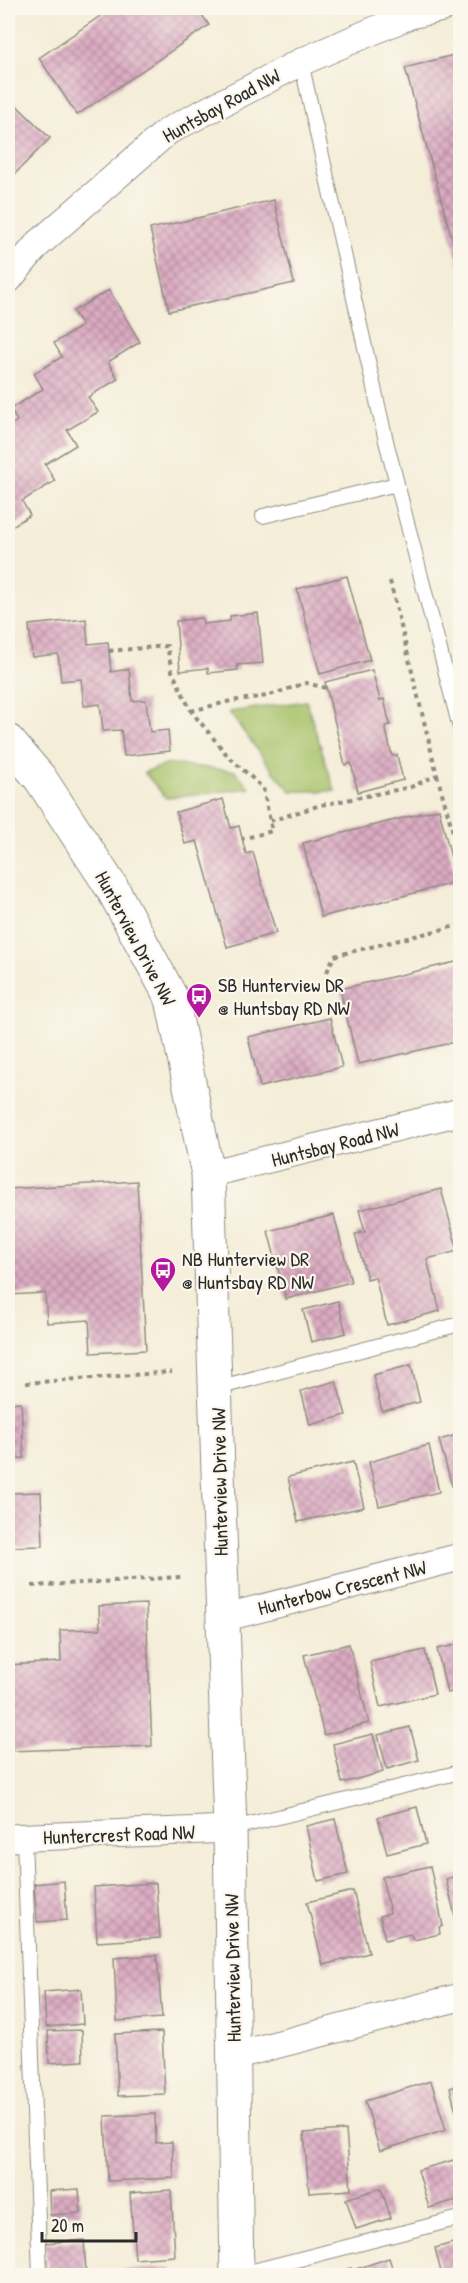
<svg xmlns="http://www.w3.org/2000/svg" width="468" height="2283" font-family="'Patrick Hand',sans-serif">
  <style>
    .grass { fill: #a6c167; stroke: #687649; stroke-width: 1.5 }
    .building { fill: url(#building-cross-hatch) }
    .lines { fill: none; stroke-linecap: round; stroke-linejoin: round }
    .lane-casing { stroke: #908c82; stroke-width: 16 }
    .street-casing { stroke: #908c82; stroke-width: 29 }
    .secondary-casing { stroke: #908c82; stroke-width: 35 }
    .path { stroke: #908c82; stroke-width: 4; stroke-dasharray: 4.5 4.5; stroke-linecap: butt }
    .lane { stroke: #fff; stroke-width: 14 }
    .street { stroke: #fff; stroke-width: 27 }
    .secondary { stroke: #fff; stroke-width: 33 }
    .labels { text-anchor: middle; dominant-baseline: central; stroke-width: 4.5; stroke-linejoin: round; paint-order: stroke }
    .street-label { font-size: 20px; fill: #2b2b2b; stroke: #fbf7ec }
    .poi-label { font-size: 20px; fill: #2b2b2b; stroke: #fbf7ec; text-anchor: start }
  </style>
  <defs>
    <pattern id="building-cross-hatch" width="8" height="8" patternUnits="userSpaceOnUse" patternTransform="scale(1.5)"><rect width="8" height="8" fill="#dbabc2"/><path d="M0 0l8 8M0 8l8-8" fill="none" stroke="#b28b9e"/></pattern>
  </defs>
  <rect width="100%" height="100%" fill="#fbf7ec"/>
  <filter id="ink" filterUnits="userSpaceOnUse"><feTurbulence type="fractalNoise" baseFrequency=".0167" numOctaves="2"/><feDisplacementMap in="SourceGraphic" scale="12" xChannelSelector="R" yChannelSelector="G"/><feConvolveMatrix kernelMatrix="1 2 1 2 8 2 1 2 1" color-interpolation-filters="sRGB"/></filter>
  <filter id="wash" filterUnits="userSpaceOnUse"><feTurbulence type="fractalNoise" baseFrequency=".008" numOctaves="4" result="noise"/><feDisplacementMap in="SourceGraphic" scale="24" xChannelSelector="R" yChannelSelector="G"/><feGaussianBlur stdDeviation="1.35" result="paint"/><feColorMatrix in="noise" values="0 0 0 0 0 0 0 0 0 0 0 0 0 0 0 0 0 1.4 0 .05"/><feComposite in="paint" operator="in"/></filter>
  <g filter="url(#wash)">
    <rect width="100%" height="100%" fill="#f4edd8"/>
    <!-- grass -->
    <path class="grass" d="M306,701L335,791H291L274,772L229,712Z
      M169,764L235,771L250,788L166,798L144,772Z"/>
    <g id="blocks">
      <!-- building -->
      <path class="building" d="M112,8H197L209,25L77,115L39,58Z
        M457,54L460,67V268L405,68Z
        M8,97L50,138L8,181Z
        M274,200L294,283L169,311L150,229Z
        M109,290L140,342L108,362L118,379L88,397L98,412L67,430L76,445L45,464L55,481L22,501L30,515L8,529V427L17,421L10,409L43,389L34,373L62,357L54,343L82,326L73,311Z
        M347,576L370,660L320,674L297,589Z
        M258,613L263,663L237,665L238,670L208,673V668L180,671L176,621L202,618L203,624L230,621V616Z
        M86,619L88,644L108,642L111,672L129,669L132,701L146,700L150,732L168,730L170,751L124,756L121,730L103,731L100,704L84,706L81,679L61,681L58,654L32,657L29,625Z
        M372,670L380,700L384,699L390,725L385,726L392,756L397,755L403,780L358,792L351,763L345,765L325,682Z
        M223,799L231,828L239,826L246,854L253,852L276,933L227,947L197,841L185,844L176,812Z
        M439,809L457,882L321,917L303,843Z
        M460,961V1041L358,1064L340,989Z
        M330,1018L342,1067L260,1087L248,1037Z
        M137,1181L146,1350L91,1353L89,1320L47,1323L45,1293L8,1295V1189Z
        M441,1189L458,1251L427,1259L440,1311L387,1325L375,1277L367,1279L355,1234L365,1232L359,1210Z
        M334,1215L351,1282L286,1299L268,1231Z
        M338,1301L346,1333L311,1342L303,1310Z
        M411,1365L420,1402L382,1411L373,1375Z
        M336,1381L346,1415L310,1425L301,1391Z
        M21,1402L24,1458L8,1459V1403Z
        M460,1434V1483L452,1486L439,1440Z
        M429,1445L439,1492L379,1506L369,1462Z
        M353,1462L364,1507L298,1522L288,1477Z
        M41,1492L43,1546L8,1547V1493Z
        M8,1570H9L10,1593H8Z
        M146,1604L152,1746L8,1751V1665L61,1662L60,1630L100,1629L99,1606Z
        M349,1644L369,1723L324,1735L304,1655Z
        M460,1644V1690L447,1693L437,1649Z
        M425,1650L435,1694L380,1707L370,1662Z
        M410,1727L419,1760L387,1769L378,1735Z
        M373,1734L383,1772L342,1783L333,1744Z
        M417,1807L426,1844L387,1854L378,1817Z
        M335,1819L348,1874L318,1881L306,1826Z
        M430,1866L443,1926L439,1927L440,1934L414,1940L410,1934L385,1940L380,1916L390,1913L382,1877Z
        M460,1875V1927L458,1928L446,1879Z
        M64,1881L67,1920L37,1922L34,1884Z
        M156,1883L160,1938L97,1942L94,1887Z
        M353,1891L369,1953L323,1965L307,1902Z
        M157,1955L162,2018L117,2021L114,1958Z
        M81,1989L83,2024L46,2027L44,1992Z
        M82,2030L83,2061L49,2063L48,2031Z
        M162,2032L165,2094L118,2096L115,2034Z
        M431,2081L446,2130L380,2151L365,2101Z
        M460,2085V2127L450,2088Z
        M155,2114L156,2143L172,2142L174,2178L108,2181L105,2116Z
        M346,2130L351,2190L309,2193L304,2133Z
        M460,2144V2158L456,2145Z
        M454,2160L460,2182V2199L429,2208L418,2170Z
        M381,2188L391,2218L356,2229L346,2199Z
        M79,2189L81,2213L50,2215L49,2191Z
        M171,2190L175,2256L135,2259L130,2193Z
        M84,2240L86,2273L48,2276L45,2243Z
        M460,2241V2276H442L435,2248Z
        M389,2258L395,2276H358L356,2269Z
        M171,2268L172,2276H124L123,2270Z
        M351,2268L353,2276H325V2275Z"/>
    </g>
  </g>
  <g filter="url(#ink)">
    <use href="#blocks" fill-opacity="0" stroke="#908c82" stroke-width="1.5"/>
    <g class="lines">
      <!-- lane casing -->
      <g class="lane-casing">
        <path id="lane" d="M301,62L386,441L460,728
          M263,516L397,484
          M217,1388L460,1324
          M230,1829L460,1772
          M24,1838L40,2276
          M237,2275L460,2218"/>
      </g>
      <!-- street casing -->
      <g class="street-casing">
        <path id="street" d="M8,280L37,245L168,131L301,62L410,15L442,8
          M208,1174L460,1112
          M223,1618L460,1557
          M8,1838L230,1829
          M233,2056L460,1997"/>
      </g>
      <!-- secondary casing -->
      <g class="secondary-casing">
        <path id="secondary" d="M8,741L40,778L112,888L172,999L208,1174L230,1829L237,2276"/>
      </g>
      <!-- path -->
      <path class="path" d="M109,651L167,646L172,671L191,711L228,756L263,788L272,831L242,839
        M191,711L231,701L267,696L306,683L326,688
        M437,775L460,857
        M270,821L321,805L411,787L437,775L390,581
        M327,972L334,956L460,925
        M26,1383L172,1372
        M32,1586L181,1577"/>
      <!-- lane -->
      <use href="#lane" class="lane"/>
      <!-- street -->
      <use href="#street" class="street"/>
      <!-- secondary -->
      <use href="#secondary" class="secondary"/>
    </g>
  </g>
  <!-- icons -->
  <defs>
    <g id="bus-pin" transform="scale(1.35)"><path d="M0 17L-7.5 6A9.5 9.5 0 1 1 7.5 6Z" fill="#b5179e" stroke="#fbf7ec"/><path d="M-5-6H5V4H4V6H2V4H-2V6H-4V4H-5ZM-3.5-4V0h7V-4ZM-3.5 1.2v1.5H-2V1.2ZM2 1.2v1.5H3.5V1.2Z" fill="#fff"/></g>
  </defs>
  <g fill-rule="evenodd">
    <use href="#bus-pin" x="199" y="996"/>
    <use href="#bus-pin" x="163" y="1270"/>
  </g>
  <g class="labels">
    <!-- street labels -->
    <g class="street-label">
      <text transform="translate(221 105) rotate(-29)">Huntsbay Road NW</text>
      <text transform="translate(136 938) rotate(62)">Hunterview Drive NW</text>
      <text transform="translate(335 1144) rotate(-14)">Huntsbay Road NW</text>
      <text transform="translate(219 1482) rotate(-91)">Hunterview Drive NW</text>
      <text transform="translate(342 1587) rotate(-14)">Hunterbow Crescent NW</text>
      <text transform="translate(119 1834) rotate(-2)">Huntercrest Road NW</text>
      <text transform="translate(232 1968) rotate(-91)">Hunterview Drive NW</text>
    </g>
    <!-- poi labels -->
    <g class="poi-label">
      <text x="218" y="984">SB Hunterview DR<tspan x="218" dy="23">@ Huntsbay RD NW</tspan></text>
      <text x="182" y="1258">NB Hunterview DR<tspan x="182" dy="23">@ Huntsbay RD NW</tspan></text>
    </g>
  </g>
  <!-- margin -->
  <rect width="468" height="2283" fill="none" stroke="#fbf7ec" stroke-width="30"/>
  <!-- scale -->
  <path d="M42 2232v9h94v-9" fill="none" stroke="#2b2b2b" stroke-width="3"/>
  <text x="51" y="2232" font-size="18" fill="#2b2b2b" stroke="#fbf7ec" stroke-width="4.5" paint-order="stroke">20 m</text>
</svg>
